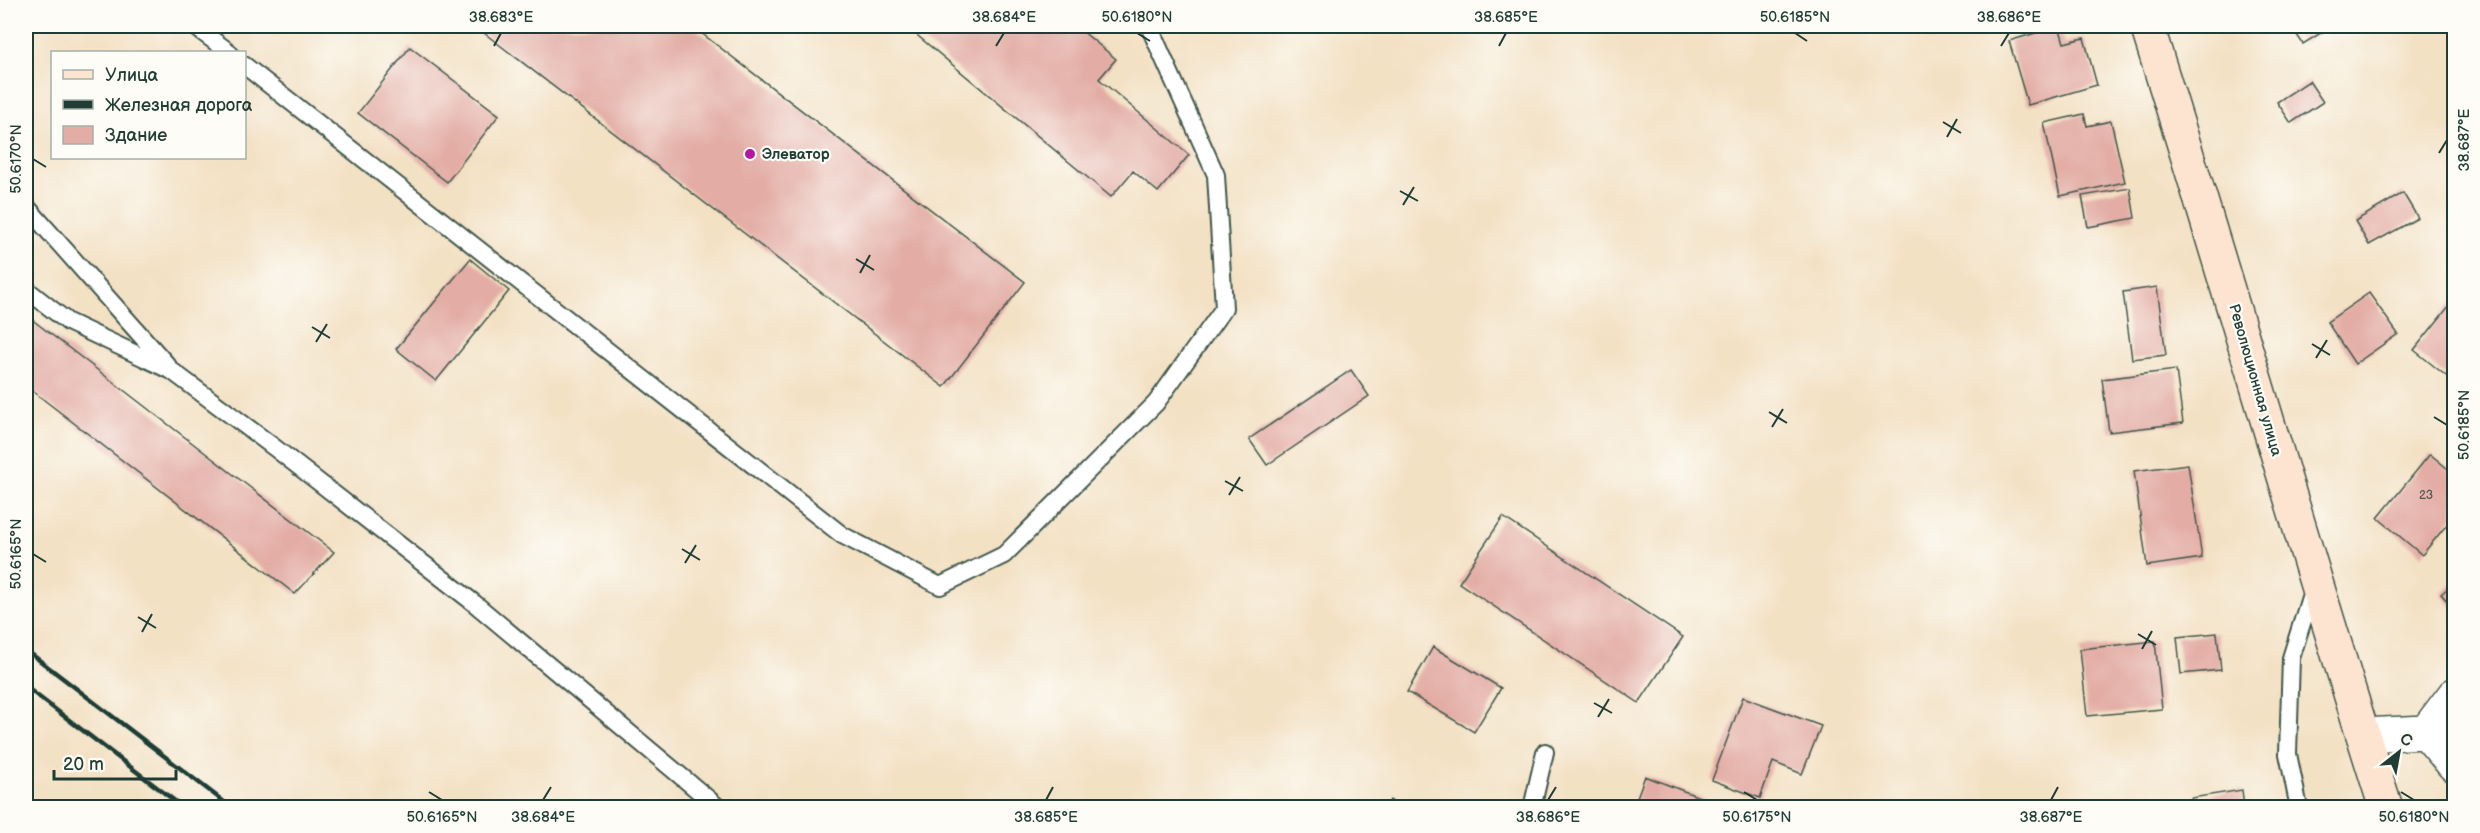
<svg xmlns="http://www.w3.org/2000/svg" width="2480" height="833" font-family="'Balsamiq Sans',sans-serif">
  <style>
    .building { fill: #e3ada5 }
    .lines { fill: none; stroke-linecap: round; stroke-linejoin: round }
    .service-casing { stroke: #3f564a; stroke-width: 20 }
    .minor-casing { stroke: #3f564a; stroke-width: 36 }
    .secondary-casing { stroke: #3f564a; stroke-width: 36 }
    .service { stroke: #fff; stroke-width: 16 }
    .minor { stroke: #fff; stroke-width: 33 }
    .secondary { stroke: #fde4d0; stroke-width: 33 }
    .rail { stroke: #1f3d34; stroke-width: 4.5 }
    .ticks { fill: none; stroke: #1f3d34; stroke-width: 2 }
    .poi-dot { fill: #b5179e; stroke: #fdfcf7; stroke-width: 2 }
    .labels { text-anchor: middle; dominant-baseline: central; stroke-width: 4.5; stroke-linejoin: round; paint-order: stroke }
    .number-label { font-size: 12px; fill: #505950 }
    .poi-label { font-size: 15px; font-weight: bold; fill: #1f3d34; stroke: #fdfcf7; text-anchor: start }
    .street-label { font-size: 15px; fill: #1f3d34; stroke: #fdfcf7 }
    .neatline { fill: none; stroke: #1f3d34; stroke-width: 2 }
    .ticks-label { font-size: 15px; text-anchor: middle; fill: #1f3d34 }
  </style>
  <rect width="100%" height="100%" fill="#fdfcf7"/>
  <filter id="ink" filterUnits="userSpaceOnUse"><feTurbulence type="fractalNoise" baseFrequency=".0167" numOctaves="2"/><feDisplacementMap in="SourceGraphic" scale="12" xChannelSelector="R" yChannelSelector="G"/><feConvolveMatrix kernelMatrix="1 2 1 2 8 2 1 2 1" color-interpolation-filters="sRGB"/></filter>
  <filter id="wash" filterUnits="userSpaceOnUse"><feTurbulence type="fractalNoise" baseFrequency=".008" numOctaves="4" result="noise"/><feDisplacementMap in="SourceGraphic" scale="24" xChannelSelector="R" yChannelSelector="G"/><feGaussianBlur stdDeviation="1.35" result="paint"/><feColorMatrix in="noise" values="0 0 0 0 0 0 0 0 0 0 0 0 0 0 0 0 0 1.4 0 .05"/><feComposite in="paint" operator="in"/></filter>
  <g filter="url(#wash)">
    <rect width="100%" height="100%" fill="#f3e1c4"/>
    <g id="blocks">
      <!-- building -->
      <path class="building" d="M475,26H692L1025,282L944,387Z
        M906,26H1076L1116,59L1099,79L1189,155L1158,192L1133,171L1111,197Z
        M2059,26L2064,43L2084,38L2097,85L2028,105L2009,41Z
        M2291,26H2332L2303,44Z
        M410,47L499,115L447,182L358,113Z
        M2309,81L2323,102L2291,123L2277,102Z
        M2084,114L2087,126L2111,121L2125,182L2060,196L2044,123Z
        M2130,188L2135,218L2088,227L2082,196Z
        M2403,193L2418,218L2369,245L2355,221Z
        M470,259L509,291L436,381L396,349Z
        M2157,287L2166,355L2132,359L2123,292Z
        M2369,293L2398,334L2355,364L2327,322Z
        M2453,301L2454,373L2450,379L2414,350Z
        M26,315L334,552L295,594L26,386Z
        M1351,370L1369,396L1267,465L1249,439Z
        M2176,370L2183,423L2109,432L2102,379Z
        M2430,454L2454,474V516L2422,555L2378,518Z
        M2188,464L2202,558L2147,566L2134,471Z
        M1503,517L1683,637L1639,703L1459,583Z
        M2454,583V609L2441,594Z
        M2217,633L2221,670L2181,674L2177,637Z
        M2155,641L2162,709L2087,716L2080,649Z
        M1433,647L1501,688L1474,732L1407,692Z
        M1743,697L1821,726L1802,774L1773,762L1760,798L1712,780Z
        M1645,776L1725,807V808H1633Z
        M2242,790L2244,808H2193L2191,798Z
        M1390,800L1401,808H1385Z"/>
    </g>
  </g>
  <g filter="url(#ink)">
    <use href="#blocks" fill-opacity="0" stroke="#3f564a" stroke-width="1.5"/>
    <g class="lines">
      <!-- service casing -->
      <g class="service-casing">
        <path id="service" d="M194,26L229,52
          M244,65L842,535L940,586L1004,555L1156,403L1224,308L1216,175L1149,26
          M26,206L168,366
          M26,289L68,322L172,371L275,448L474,603L719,808
          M1532,808L1545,752
          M2299,808L2288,754L2291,658L2313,588"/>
      </g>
      <!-- minor casing -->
      <g class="minor-casing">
        <path id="minor" d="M2426,732L2454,695
          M2363,735L2426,732L2454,765"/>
      </g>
      <!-- secondary casing -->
      <g class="secondary-casing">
        <path id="secondary" d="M2147,26C2229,285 2303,548 2386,808"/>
      </g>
      <!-- service -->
      <use href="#service" class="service"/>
      <!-- minor -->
      <use href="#minor" class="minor"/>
      <!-- secondary -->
      <use href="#secondary" class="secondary"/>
      <!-- rail -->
      <path class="rail" d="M26,650L232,808
        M26,687L184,808"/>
    </g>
  </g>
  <!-- ticks -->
  <path class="ticks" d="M1137,33L1150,41M1795,33L1807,41M494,46L501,33M996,46L1004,33M1499,46L1506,33M2001,46L2009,33M1943,122L1961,133M1947,137L1957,119M2439,153L2447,140M33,159L46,167M1400,191L1418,201M1403,205L1414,187M856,259L874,270M860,273L870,255M312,327L330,338M316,342L327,324M2312,344L2330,355M2316,358L2327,340M1769,412L1787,423M2434,417L2447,425M1772,427L1783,409M1225,481L1243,491M1229,495L1240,477M682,549L700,560M33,554L46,562M685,563L696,545M138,617L156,628M142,632L152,614M2138,634L2156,645M2142,649L2152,631M1594,703L1612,713M1598,717L1609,699M429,792L442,800M1744,792L1757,800M2401,792L2414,800M543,800L551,787M1046,800L1053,787M1548,800L1556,787M2051,800L2058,787"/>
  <!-- markers -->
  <circle class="poi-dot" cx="750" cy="154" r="6"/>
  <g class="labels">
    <!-- number labels -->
    <g class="number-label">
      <text x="2426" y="495">23</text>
    </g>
    <!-- poi labels -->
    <g class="poi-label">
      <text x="762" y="154">Элеватор</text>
    </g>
    <!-- street labels -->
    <g class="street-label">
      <text transform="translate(2255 380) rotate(74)">Революционная улица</text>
    </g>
  </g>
  <!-- margin -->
  <rect width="2480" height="833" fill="none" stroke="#fdfcf7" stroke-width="66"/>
  <!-- legend -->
  <rect x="51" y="51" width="195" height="108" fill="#fdfcf7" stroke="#a4b0a9" stroke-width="1.5"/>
  <rect x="63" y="70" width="30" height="9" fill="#fde4d0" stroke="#a4b0a9" stroke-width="1.5"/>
  <text x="105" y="81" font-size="18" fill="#1f3d34">Улица</text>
  <rect x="63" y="100" width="30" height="9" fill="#1f3d34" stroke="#a4b0a9" stroke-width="1.5"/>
  <text x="105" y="111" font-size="18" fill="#1f3d34">Железная дорога</text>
  <rect x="63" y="126" width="30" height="18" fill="#e3ada5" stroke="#a4b0a9" stroke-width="1.5"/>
  <text x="105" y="141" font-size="18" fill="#1f3d34">Здание</text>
  <!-- north arrow -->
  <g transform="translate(2399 752) rotate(31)" stroke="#fdfcf7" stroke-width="4.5" paint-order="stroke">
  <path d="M0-4.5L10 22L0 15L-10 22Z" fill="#1f3d34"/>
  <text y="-9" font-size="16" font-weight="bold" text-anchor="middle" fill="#1f3d34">С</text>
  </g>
  <!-- scale -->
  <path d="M54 770v9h122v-9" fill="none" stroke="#1f3d34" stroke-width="3"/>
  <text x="63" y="770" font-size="18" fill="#1f3d34" stroke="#fdfcf7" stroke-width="4.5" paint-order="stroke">20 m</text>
  <rect x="33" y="33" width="2414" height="767" class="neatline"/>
  <g class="ticks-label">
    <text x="501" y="22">38.683°E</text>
    <text x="1004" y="22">38.684°E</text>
    <text x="1137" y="22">50.6180°N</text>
    <text x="1506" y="22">38.685°E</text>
    <text x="1795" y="22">50.6185°N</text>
    <text x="2009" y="22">38.686°E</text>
    <text transform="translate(2464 140) rotate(-90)" y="5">38.687°E</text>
    <text transform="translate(16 159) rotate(-90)" y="5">50.6170°N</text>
    <text transform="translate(2464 425) rotate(-90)" y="5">50.6185°N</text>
    <text transform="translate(16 554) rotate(-90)" y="5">50.6165°N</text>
    <text x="442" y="822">50.6165°N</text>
    <text x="543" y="822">38.684°E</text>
    <text x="1046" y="822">38.685°E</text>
    <text x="1548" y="822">38.686°E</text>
    <text x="1757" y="822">50.6175°N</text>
    <text x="2051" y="822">38.687°E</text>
    <text x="2414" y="822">50.6180°N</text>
  </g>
</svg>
